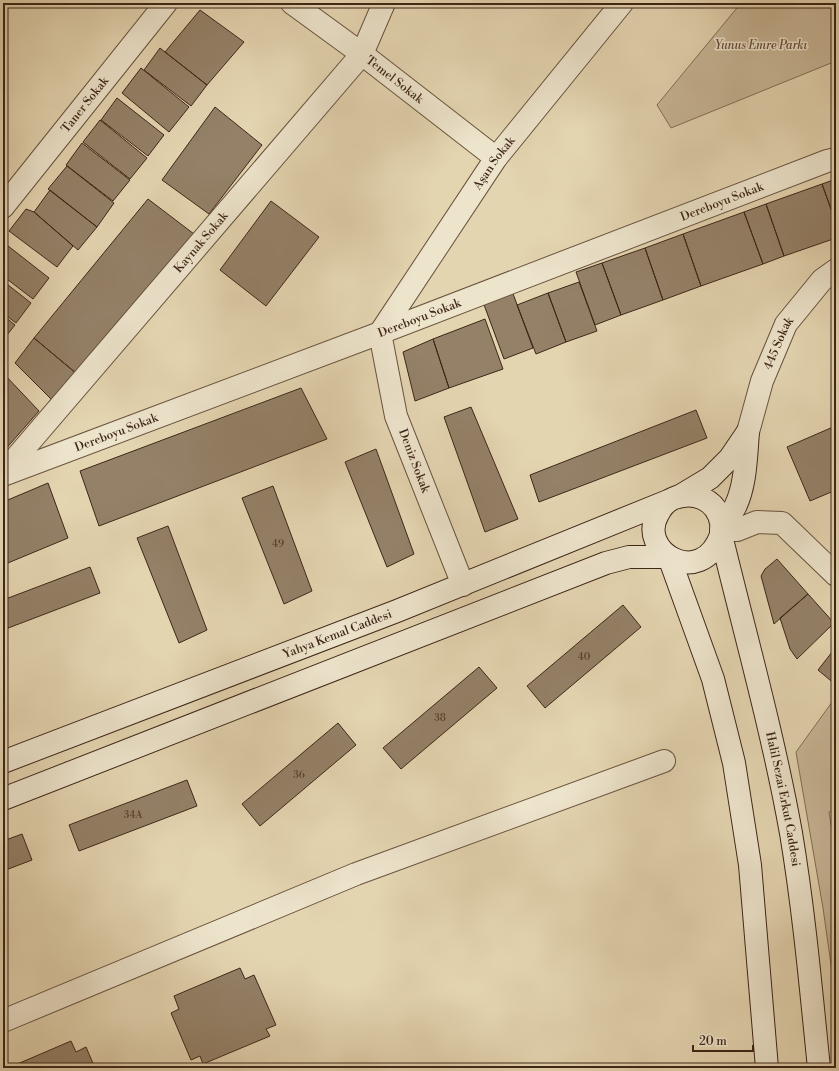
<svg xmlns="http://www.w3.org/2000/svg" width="839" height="1071" font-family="'Libre Bodoni',serif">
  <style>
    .green { fill: #c8b797; stroke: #836e58 }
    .building { fill: #948168; stroke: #3e2618 }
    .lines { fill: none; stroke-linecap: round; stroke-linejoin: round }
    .minor-casing { stroke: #68523e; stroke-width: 24 }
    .secondary-casing { stroke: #3e2618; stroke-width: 24 }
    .minor { stroke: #ede4cc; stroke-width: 22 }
    .secondary { stroke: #ede4cc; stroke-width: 22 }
    .labels { text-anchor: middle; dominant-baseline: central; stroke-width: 3; stroke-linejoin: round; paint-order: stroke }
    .number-label { font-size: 10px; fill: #543d2c }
    .park-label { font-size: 12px; font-style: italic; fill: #604a38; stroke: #ede4cc }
    .street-label { font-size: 12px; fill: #3e2618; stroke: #ede4cc }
  </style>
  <rect width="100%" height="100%" fill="#e4d5b1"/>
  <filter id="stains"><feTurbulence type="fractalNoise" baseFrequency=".005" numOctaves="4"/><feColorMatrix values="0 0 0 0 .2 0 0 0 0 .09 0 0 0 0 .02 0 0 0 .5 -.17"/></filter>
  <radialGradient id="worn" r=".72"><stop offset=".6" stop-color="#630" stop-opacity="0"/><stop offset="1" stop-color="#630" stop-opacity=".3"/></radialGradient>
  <!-- green -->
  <path class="green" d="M741,3H836V61L671,128L657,105Z
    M835,698L836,699V810L829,812L836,857V1000L823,908L796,752Z"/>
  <!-- building -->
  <path class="building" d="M200,10L244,42L207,85L165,52Z
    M160,48L207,85L191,106L144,70Z
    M141,68L189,107L169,132L122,93Z
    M117,98L164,135L148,156L101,120Z
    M215,107L262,145L209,214L162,180Z
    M100,120L147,158L130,179L83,142Z
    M82,143L130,180L113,201L66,165Z
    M67,166L114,203L97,227L48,189Z
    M836,179V223L822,184Z
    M822,184L836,223V238L784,256L766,204Z
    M50,190L97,227L78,250L34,212Z
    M148,199L194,234L77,374L34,338Z
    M271,201L319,237L266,306L220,270Z
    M766,204L784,256L763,264L744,212Z
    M26,209L34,212L73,246L57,267L9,231Z
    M744,212L763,264L701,286L683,234Z
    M683,234L701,286L663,300L645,248Z
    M3,242L49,278L33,299L3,276Z
    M645,248L663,300L621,315L602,263Z
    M602,263L621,315L595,325L576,272Z
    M3,281L31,303L16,323L3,313Z
    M579,282L597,331L566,342L548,293Z
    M512,291L533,348L504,359L483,302Z
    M548,293L566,342L536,354L517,305Z
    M3,315L15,325L3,340Z
    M485,319L503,369L449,388L433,339Z
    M34,338L77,374L54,402L15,363Z
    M433,339L449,388L415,401L403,352Z
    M3,373L39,411L3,452Z
    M301,388L327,439L99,526L80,471Z
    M471,407L518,519L485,532L444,417Z
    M696,410L707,438L539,502L530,475Z
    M833,427L836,434V490L810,501L787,447Z
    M376,449L414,554L387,567L345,462Z
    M48,483L68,538L3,565V502Z
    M273,486L312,591L284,604L242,498Z
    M168,526L207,630L179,643L137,538Z
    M777,559L808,594L774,624L761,576L765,569Z
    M90,567L100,593L3,630V600Z
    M808,594L834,623L797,659L790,649L780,618Z
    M623,605L641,627L545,708L527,686Z
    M836,647V685L818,670Z
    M479,667L497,688L401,769L383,748Z
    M338,723L356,745L260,826L242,804Z
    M187,780L197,806L79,851L69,825Z
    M22,834L32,860L3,871V841Z
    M240,968L245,979L254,975L276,1025L266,1029L270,1036L203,1064L200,1056L191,1060L171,1013L179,1009L174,996Z
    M71,1041L76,1052L86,1047L95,1068H8Z"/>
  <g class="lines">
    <!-- minor casing -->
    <g class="minor-casing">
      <g id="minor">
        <path id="s1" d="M292,3L362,54L496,158"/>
        <path id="s2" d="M3,207L166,3"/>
        <path id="s3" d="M748,432L762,381L786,324L822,280L836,270"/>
        <path id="s4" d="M3,473L362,54L384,3"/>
        <path id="s5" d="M3,475L380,333L827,161L836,159"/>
        <path d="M721,530H737L757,522L782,523L836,575"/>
        <path id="s6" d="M463,585L396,416L380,333L496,158L622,3"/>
        <path d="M3,1021L356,874L664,761"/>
      </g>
    </g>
    <!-- secondary casing -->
    <g class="secondary-casing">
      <g id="secondary">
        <path d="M680,496L710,478L730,458L747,433"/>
        <path d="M722,524C727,518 732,513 735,507C746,485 746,455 748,432"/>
        <path id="s7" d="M721,535C701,590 636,551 658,514C661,508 666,502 672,499C693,490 717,499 721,523C722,527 721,531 721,535C745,634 773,733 791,833C804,911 811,990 819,1068"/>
        <path d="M669,557L713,679L734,763L750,865L767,1068"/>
        <path id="s8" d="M3,762L397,611L668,501"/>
        <path d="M3,799L606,563L629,557H669"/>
      </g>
    </g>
    <!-- minor -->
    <use href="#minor" class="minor"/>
    <!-- secondary -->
    <use href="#secondary" class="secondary"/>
  </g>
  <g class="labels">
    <!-- number labels -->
    <g class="number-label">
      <text x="278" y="544">49</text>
      <text x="584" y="657">40</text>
      <text x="440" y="718">38</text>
      <text x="299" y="775">36</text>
      <text x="133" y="815">34A</text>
    </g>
    <!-- park labels -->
    <g class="park-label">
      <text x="761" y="45">Yunus Emre Parkı</text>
    </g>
    <!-- street labels -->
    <g class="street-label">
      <text stroke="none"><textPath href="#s1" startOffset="128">Temel Sokak</textPath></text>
      <text stroke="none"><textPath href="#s2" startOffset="131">Taner Sokak</textPath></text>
      <text stroke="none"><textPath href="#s6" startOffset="471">Aşan Sokak</textPath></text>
      <text stroke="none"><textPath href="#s5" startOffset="769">Dereboyu Sokak</textPath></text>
      <text stroke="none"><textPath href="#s4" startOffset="304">Kaynak Sokak</textPath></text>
      <text stroke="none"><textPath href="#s5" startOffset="445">Dereboyu Sokak</textPath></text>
      <text stroke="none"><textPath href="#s3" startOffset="94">445 Sokak</textPath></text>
      <text stroke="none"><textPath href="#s5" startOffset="121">Dereboyu Sokak</textPath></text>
      <text transform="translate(414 461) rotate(69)">Deniz Sokak</text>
      <text stroke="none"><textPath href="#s8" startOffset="358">Yahya Kemal Caddesi</textPath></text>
      <text stroke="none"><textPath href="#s7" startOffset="482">Halil Sezai Erkut Caddesi</textPath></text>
    </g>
  </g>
  <!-- margin -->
  <rect width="839" height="1071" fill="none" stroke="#e4d5b1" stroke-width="16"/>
  <rect x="4" y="4" width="831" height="1063" fill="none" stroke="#3e2618" stroke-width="2"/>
  <rect x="8" y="8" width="823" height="1055" fill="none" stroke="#3e2618"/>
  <!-- scale -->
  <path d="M693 1045v6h60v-6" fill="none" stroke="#3e2618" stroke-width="2"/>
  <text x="699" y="1045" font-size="12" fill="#3e2618" stroke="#ede4cc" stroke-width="3" paint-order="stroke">20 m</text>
  <rect width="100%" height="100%" filter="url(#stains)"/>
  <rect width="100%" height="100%" fill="url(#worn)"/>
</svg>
